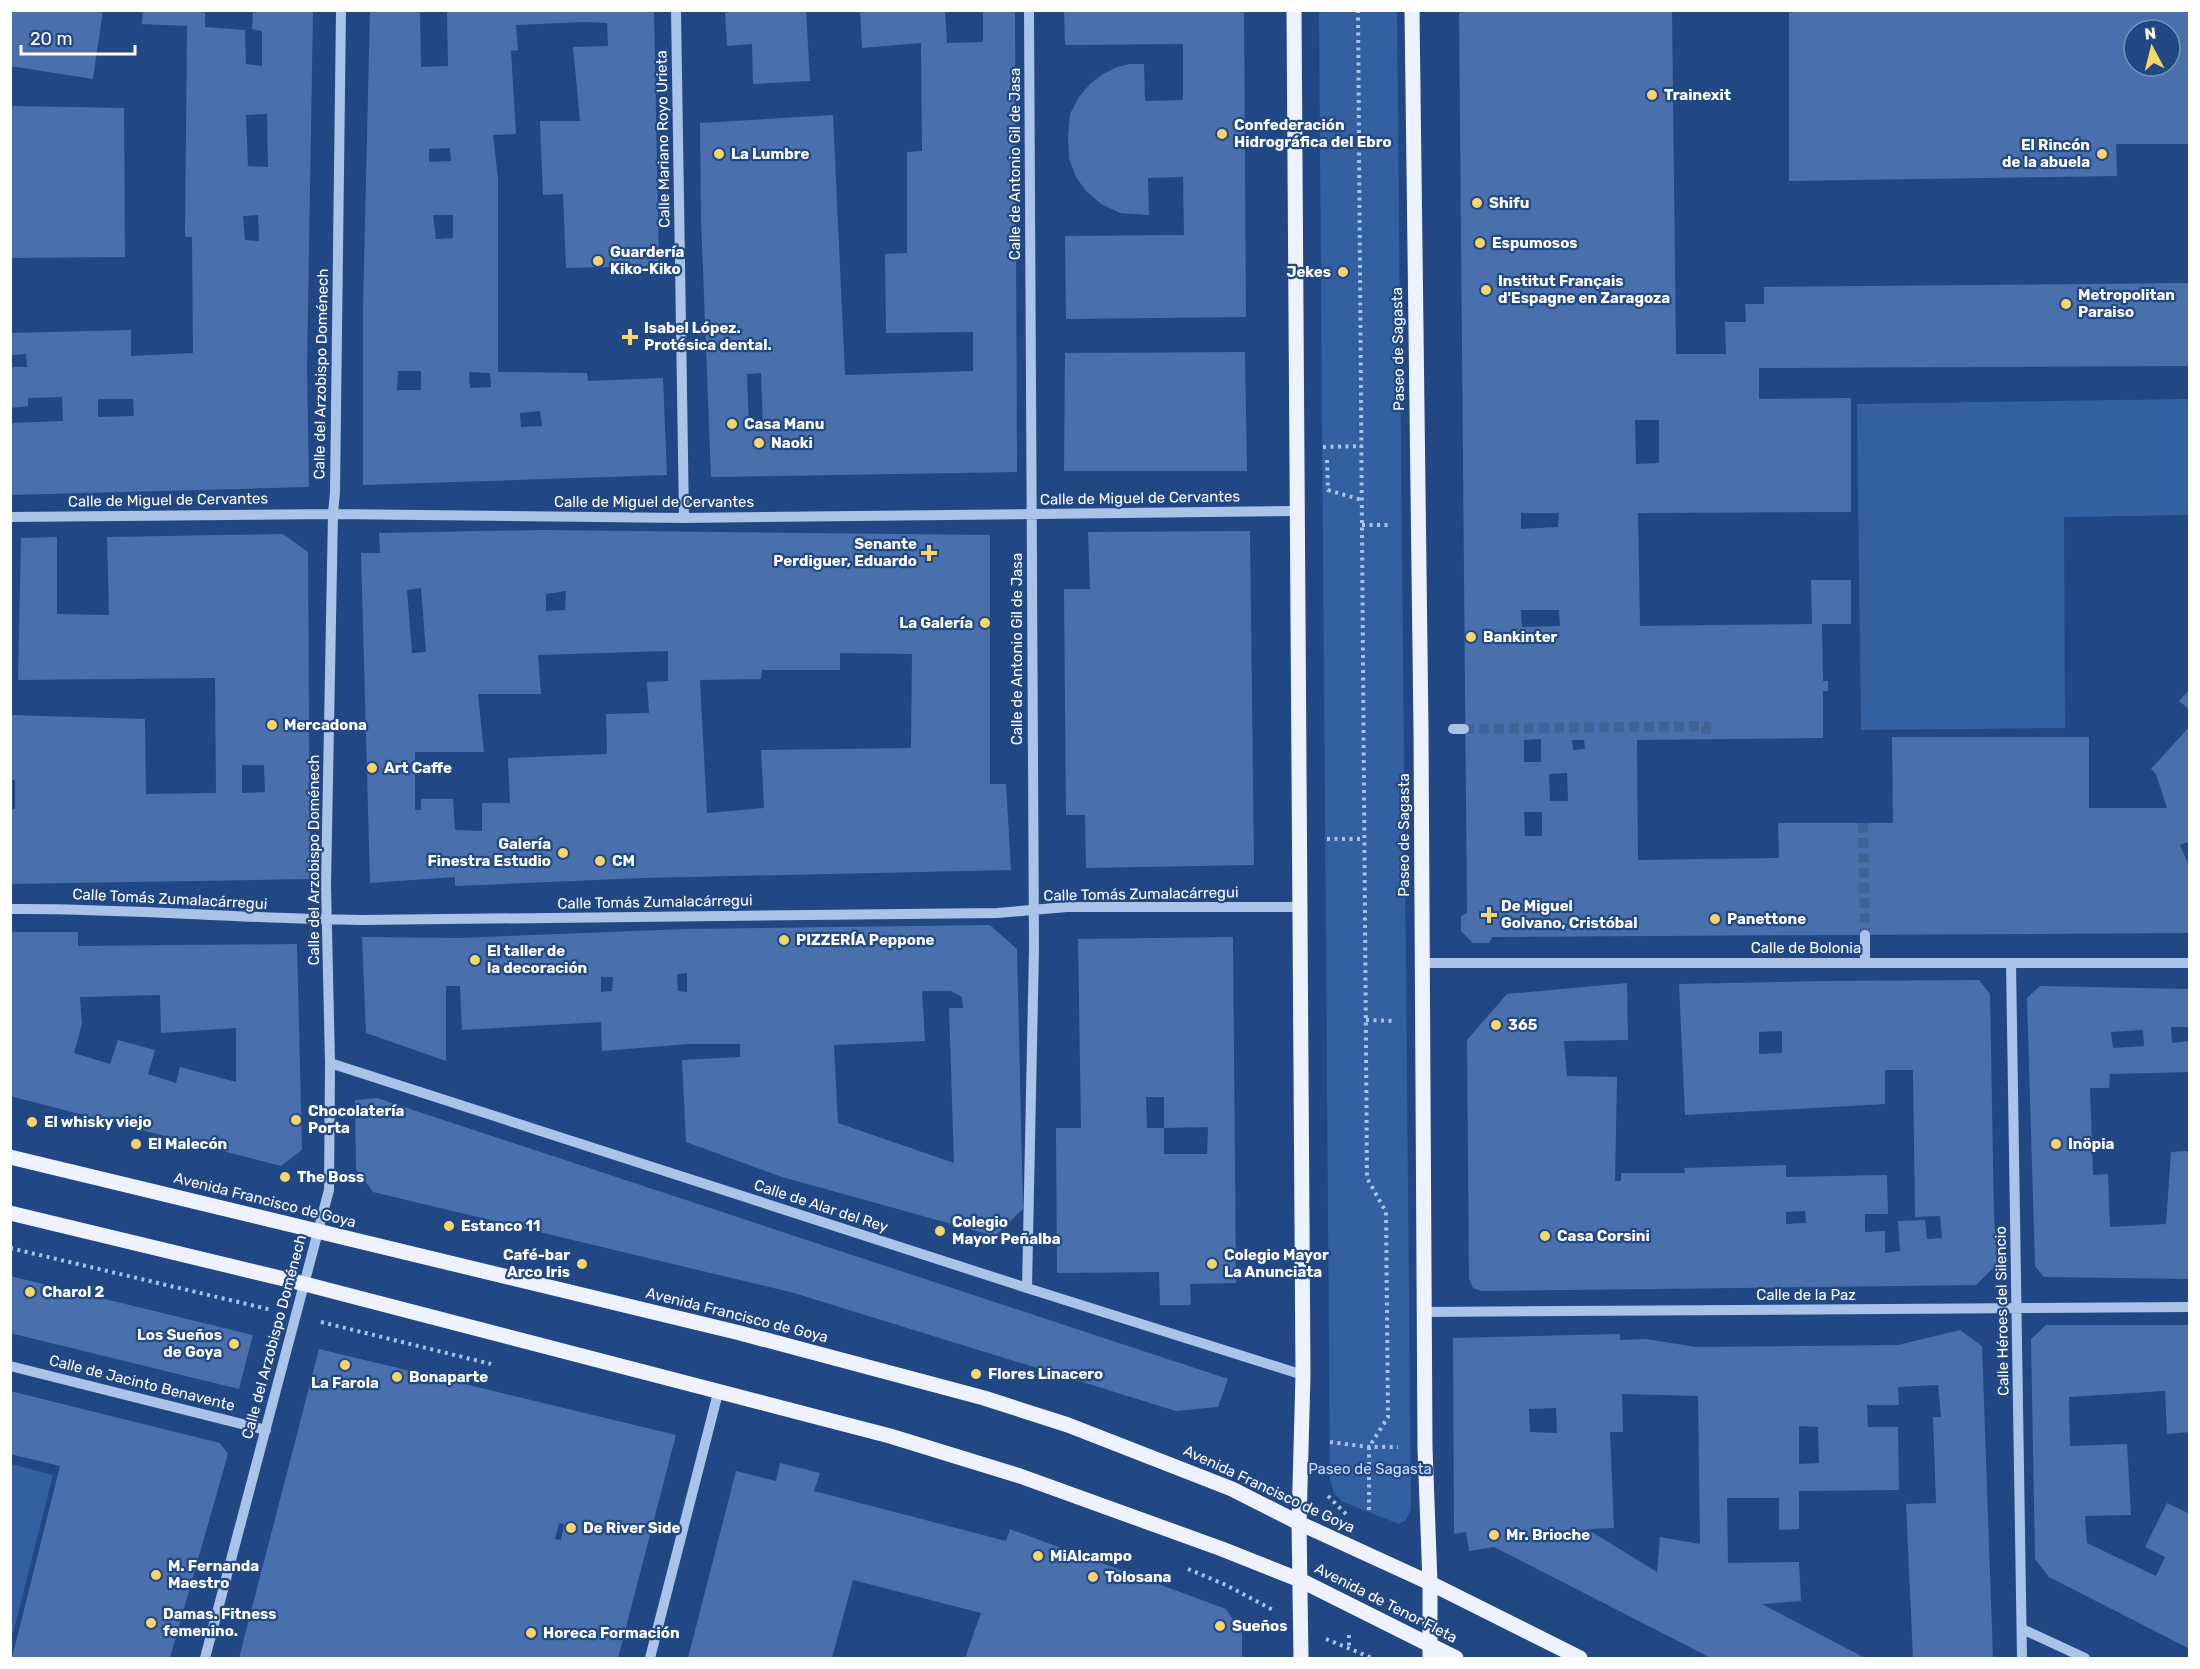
<svg xmlns="http://www.w3.org/2000/svg" width="2200" height="1669" font-family="Rubik,sans-serif">
  <style>
    .green { fill: #3460a2 }
    .building { fill: #4970ad; fill-rule: evenodd }
    .lines { fill: none; stroke-linecap: round; stroke-linejoin: round }
    .minor-tunnel { stroke: #426397; stroke-width: 10; stroke-dasharray: 10 5; stroke-linecap: butt }
    .path { stroke: #a9c3e9; stroke-width: 4; stroke-dasharray: 3 4.5; stroke-linecap: butt }
    .minor { stroke: #a9c3e9; stroke-width: 10 }
    .major { stroke: #edf2fe; stroke-width: 15 }
    .poi-dot { fill: #f6d66a; stroke: #214785; stroke-width: 2 }
    .labels { text-anchor: middle; dominant-baseline: central; stroke-width: 4.5; stroke-linejoin: round; paint-order: stroke }
    .poi-label { font-size: 15px; font-weight: bold; fill: #fff; stroke: #214785; text-anchor: start }
    .street-label { font-size: 15px; fill: #fff; stroke: #214785 }
    .park-label { font-size: 15px; fill: #cedef7; stroke: #214785 }
  </style>
  <rect width="100%" height="100%" fill="#214785"/>
  <!-- green -->
  <path class="green" d="M1319,11H1397L1411,1509L1406,1520L1399,1524L1343,1502L1334,1493L1330,1479Z
    M2189,399V515L2064,517L2065,728L1861,730L1857,404Z
    M11,1464L53,1475L11,1641L10,1464Z"/>
  <!-- building -->
  <path class="building" d="M10,10H103L93,79L10,66Z
    M143,10H205V27L245,30L246,64L262,66V31L252,29L253,10H313L307,367L309,487L10,495V423L63,421L62,397L28,398V406L10,408V367H27L26,354L12,355L11,333L131,330V356L193,353L192,237H185L187,26L142,24ZM267,114L268,167L248,166L246,115ZM258,215L259,241L245,240L243,216ZM98,399H133L134,416L98,417Z
    M370,10H420L421,67L448,66L447,10H654L659,266L566,268L563,194L543,195L540,121H580L573,47L608,46L607,23L584,22L516,25L518,50L511,51L516,134L493,135L498,179V372L587,373L588,381L663,378L667,475L363,485V307ZM450,148L451,161L429,162V149ZM433,215H453V238L436,239ZM398,371H421V390H397ZM469,372L490,373L491,387L470,388ZM540,411L542,426L521,427L520,413Z
    M725,10H806L810,81L753,84L752,44L727,46Z
    M860,10H945L947,43L983,42V10H1015L1017,472L711,477L701,219L700,123L833,115L845,375L973,371V332L886,333L885,254L907,253V152L922,151L921,43L862,48ZM761,373L763,428L749,429L747,374Z
    M1064,10H1244L1246,317L1066,319L1065,236L1184,235L1183,177L1148,178L1149,215L1120,213L1101,204L1086,191L1076,177L1069,159L1068,136L1070,114L1079,97L1090,84L1103,74L1117,67L1130,64H1144L1145,101L1183,100V44L1065,45Z
    M1459,10H1672L1676,354H1726L1725,322H1746L1745,304H1764V287L2190,283V366L1759,368V399L1851,398V512L1638,513L1640,626L1812,624L1811,580H1851V624H1822L1823,681H1828V691H1823V738L1637,740L1638,860L1779,858L1778,823H1893L1892,737H2089V808H2167L2156,774L2151,769L2190,726V841L2180,845L2190,868V933L1492,937L1489,943H1473L1461,931V916L1467,913ZM1635,420H1659V463L1636,464ZM1521,513H1559L1558,527L1521,529ZM1521,610H1559L1560,626L1522,627ZM1541,739V762H1524V740ZM1572,740H1584L1585,749L1573,750ZM1567,773L1568,801H1550L1549,774ZM1524,812H1542V836H1525Z
    M1789,10H2190V144H2116L2117,176L1789,181ZM2134,30H2170V66H2134Z
    M10,106L124,108L125,257L10,258Z
    M1245,352L1247,471H1064L1065,353Z
    M544,530L990,535V784H1006L1011,870L642,878L455,886V877L370,883L361,553H380L379,533ZM421,588L426,652L412,653L407,590ZM566,591L565,610L546,611V594ZM668,651V681L647,682L649,713L606,714L607,754L508,758L510,803H482V831L455,830L453,799H421V810H415V752H484L478,694H541L538,655ZM840,653L912,654L911,748L761,750L764,808L707,813L700,680L761,679L762,670H840Z
    M1250,531L1254,865L1086,868L1085,815H1066L1064,589H1090L1088,532Z
    M283,534L308,552L310,879L10,884V809H15V780H10V715L145,719L146,794L216,793L215,678L18,680L21,538L57,537V614L109,615L107,537ZM242,765H264L265,792L242,793Z
    M2190,689V710L2179,701Z
    M990,925L1017,949L1023,1209L995,1236L782,1177L686,1142L682,1060L740,1057V1044H689L602,1051L601,1022L462,1030L460,986H446V1061L366,1033L362,937L460,938L685,929ZM687,973V992L678,991L677,974ZM601,977H613L612,991L601,992ZM922,991H951L962,997L963,1008H949L954,1163L838,1123L834,1045L925,1041Z
    M10,932H78V946L297,944L302,1150L281,1166L10,1096ZM160,995L161,1033L236,1028V1082L180,1067L176,1083L148,1074L155,1050L118,1040L110,1064L74,1053L82,1024L80,997Z
    M1233,937L1236,1283L1190,1284L1191,1305H1160L1159,1272L1057,1273L1056,1128H1081L1078,939ZM1146,1097H1164V1128L1208,1127L1207,1154H1164V1128H1147Z
    M1979,980L1990,994L1994,1216L1997,1264L1976,1285L1481,1291L1473,1288L1469,1279L1467,1040L1507,994L1627,983L1628,1040L1564,1041L1567,1076L1617,1077L1615,1181H1621V1173H1685L1684,1168L1786,1165V1177L1887,1175L1888,1214H1865V1232L1885,1231V1253L1900,1251L1898,1221L1925,1220L1927,1239L1942,1238L1940,1216L1915,1217L1913,1070H1885V1104L1685,1115L1679,984L1822,981ZM1782,1031V1053L1759,1054V1032ZM1805,1211L1806,1223L1786,1224V1212Z
    M2040,986L2190,989V1027H2171L2172,1043L2190,1041V1072L2110,1074L2109,1088H2090L2093,1175L2108,1174L2110,1227L2166,1224L2171,1152L2190,1151V1279L2044,1277L2035,1266L2027,998ZM2143,1030L2144,1046L2113,1048L2111,1032Z
    M377,1098L1228,1379L1218,1407L1176,1411L794,1293L373,1192L356,1169L355,1100Z
    M10,1276L253,1335L239,1389L10,1333Z
    M2046,1325H2190V1432L2167,1434L2165,1391L2069,1397L2070,1446L2127,1444L2131,1515L2085,1516L2087,1543L2156,1576L2165,1557L2145,1547L2167,1503L2190,1514V1649L2049,1577L2035,1559L2031,1339Z
    M1960,1330L1982,1346L1993,1658H1913L1906,1504L1936,1503L1933,1417H1941L1938,1385L1898,1387L1899,1405H1867L1868,1427H1898L1899,1490L1799,1491V1529L1779,1530V1498H1727L1728,1563L1799,1562L1801,1601L1762,1604L1865,1658H1711L1494,1547L1469,1551L1466,1532L1454,1534L1453,1338L1620,1334V1340L1646,1339L1696,1347L1898,1345ZM1622,1394L1698,1396L1700,1544L1660,1537L1657,1572L1587,1529L1614,1528L1610,1432H1623ZM1556,1408L1557,1433L1530,1432L1529,1409ZM1799,1426L1818,1427L1819,1463L1799,1464Z
    M319,1349L676,1435L618,1658H239ZM559,1523L564,1524L561,1540L555,1539Z
    M10,1391L220,1443L228,1454L170,1658H12L60,1466L10,1454Z
    M780,1463L820,1473L814,1491L1006,1541L1010,1529L1226,1609L1242,1633V1658H965L981,1613L853,1580L832,1658H688L736,1471L776,1481Z"/>
  <g class="lines">
    <!-- minor-tunnel -->
    <path class="minor-tunnel" d="M1464,729L1706,726V739
      M1863,823L1865,935"/>
    <!-- path -->
    <path class="path" d="M1358,10L1367,1178L1386,1212L1388,1417L1369,1447V1513
      M1323,447L1362,446
      M1327,460L1328,490L1362,500
      M1362,525H1391
      M1327,839H1364
      M1366,1020L1395,1021
      M10,1248L272,1310
      M321,1322L491,1364
      M1330,1442L1369,1447H1398
      M1328,1496L1346,1514
      M1188,1569L1226,1585L1273,1610
      M1349,1635V1649
      M1326,1639L1372,1658"/>
    <!-- minor -->
    <path class="minor" d="M676,10L684,518
      M10,517L333,514L684,518L1297,511
      M1453,729H1464
      M10,909C127,908 244,919 361,920L997,913L1067,907H1301
      M1865,935V963
      M1423,963H2190
      M2011,963L2022,1658
      M330,1063L1027,1288L1303,1375
      M1027,1288L1034,948L1029,10
      M1424,1312L2190,1307
      M10,1366L266,1430
      M2022,1629L2085,1658
      M205,1658L329,1190L330,1063L326,885L333,514L335,492L341,10
      M650,1658L718,1393"/>
    <!-- major -->
    <path class="major" d="M1294,10L1303,1375L1299,1523L1301,1658
      M1412,10L1421,729L1425,1448L1430,1583V1658
      M10,1157L740,1333L984,1398L1068,1425L1232,1489L1299,1523L1430,1583L1580,1658
      M10,1213L305,1284L890,1436L1020,1476L1222,1549L1300,1580L1456,1658"/>
  </g>
  <!-- markers -->
  <g class="poi-dot">
    <circle cx="1652" cy="95" r="6"/>
    <circle cx="1222" cy="134" r="6"/>
    <circle cx="719" cy="154" r="6"/>
    <circle cx="2102" cy="154" r="6"/>
    <circle cx="1477" cy="203" r="6"/>
    <circle cx="1480" cy="243" r="6"/>
    <circle cx="598" cy="261" r="6"/>
    <circle cx="1343" cy="272" r="6"/>
    <circle cx="1486" cy="290" r="6"/>
    <circle cx="2066" cy="304" r="6"/>
    <path d="M627 328h6v6h6v6h-6v6h-6v-6h-6v-6h6z"/>
    <circle cx="732" cy="424" r="6"/>
    <circle cx="759" cy="443" r="6"/>
    <path d="M926 544h6v6h6v6h-6v6h-6v-6h-6v-6h6z"/>
    <circle cx="985" cy="623" r="6"/>
    <circle cx="1471" cy="637" r="6"/>
    <circle cx="272" cy="725" r="6"/>
    <circle cx="372" cy="768" r="6"/>
    <circle cx="563" cy="853" r="6"/>
    <circle cx="600" cy="861" r="6"/>
    <path d="M1486 906h6v6h6v6h-6v6h-6v-6h-6v-6h6z"/>
    <circle cx="1715" cy="919" r="6"/>
    <circle cx="784" cy="940" r="6"/>
    <circle cx="475" cy="960" r="6"/>
    <circle cx="1496" cy="1025" r="6"/>
    <circle cx="296" cy="1120" r="6"/>
    <circle cx="32" cy="1122" r="6"/>
    <circle cx="136" cy="1144" r="6"/>
    <circle cx="2056" cy="1144" r="6"/>
    <circle cx="285" cy="1177" r="6"/>
    <circle cx="449" cy="1226" r="6"/>
    <circle cx="940" cy="1231" r="6"/>
    <circle cx="1545" cy="1236" r="6"/>
    <circle cx="582" cy="1264" r="6"/>
    <circle cx="1212" cy="1264" r="6"/>
    <circle cx="30" cy="1292" r="6"/>
    <circle cx="234" cy="1344" r="6"/>
    <circle cx="345" cy="1365" r="6"/>
    <circle cx="976" cy="1374" r="6"/>
    <circle cx="397" cy="1377" r="6"/>
    <circle cx="571" cy="1528" r="6"/>
    <circle cx="1494" cy="1535" r="6"/>
    <circle cx="1038" cy="1556" r="6"/>
    <circle cx="156" cy="1575" r="6"/>
    <circle cx="1093" cy="1577" r="6"/>
    <circle cx="151" cy="1623" r="6"/>
    <circle cx="1220" cy="1626" r="6"/>
    <circle cx="531" cy="1633" r="6"/>
  </g>
  <g class="labels">
    <!-- poi labels -->
    <g class="poi-label">
      <text x="1664" y="95">Trainexit</text>
      <text x="1234" y="125">Confederación<tspan x="1234" dy="17">Hidrográfica del Ebro</tspan></text>
      <text x="2090" y="145" text-anchor="end">El Rincón<tspan x="2090" dy="17">de la abuela</tspan></text>
      <text x="731" y="154">La Lumbre</text>
      <text x="1489" y="203">Shifu</text>
      <text x="1492" y="243">Espumosos</text>
      <text x="610" y="252">Guardería<tspan x="610" dy="17">Kiko-Kiko</tspan></text>
      <text x="1331" y="272" text-anchor="end">Jekes</text>
      <text x="1498" y="281">Institut Français<tspan x="1498" dy="17">d'Espagne en Zaragoza</tspan></text>
      <text x="2078" y="295">Metropolitan<tspan x="2078" dy="17">Paraiso</tspan></text>
      <text x="644" y="328">Isabel López.<tspan x="644" dy="17">Protésica dental.</tspan></text>
      <text x="744" y="424">Casa Manu</text>
      <text x="771" y="443">Naoki</text>
      <text x="917" y="544" text-anchor="end">Senante<tspan x="917" dy="17">Perdiguer, Eduardo</tspan></text>
      <text x="973" y="623" text-anchor="end">La Galería</text>
      <text x="1483" y="637">Bankinter</text>
      <text x="284" y="725">Mercadona</text>
      <text x="384" y="768">Art Caffe</text>
      <text x="551" y="844" text-anchor="end">Galería<tspan x="551" dy="17">Finestra Estudio</tspan></text>
      <text x="612" y="861">CM</text>
      <text x="1501" y="906">De Miguel<tspan x="1501" dy="17">Golvano, Cristóbal</tspan></text>
      <text x="1727" y="919">Panettone</text>
      <text x="796" y="940">PIZZERÍA Peppone</text>
      <text x="487" y="951">El taller de<tspan x="487" dy="17">la decoración</tspan></text>
      <text x="1508" y="1025">365</text>
      <text x="308" y="1111">Chocolatería<tspan x="308" dy="17">Porta</tspan></text>
      <text x="44" y="1122">El whisky viejo</text>
      <text x="148" y="1144">El Malecón</text>
      <text x="2068" y="1144">Inöpia</text>
      <text x="297" y="1177">The Boss</text>
      <text x="952" y="1222">Colegio<tspan x="952" dy="17">Mayor Peñalba</tspan></text>
      <text x="461" y="1226">Estanco 11</text>
      <text x="1557" y="1236">Casa Corsini</text>
      <text x="570" y="1255" text-anchor="end">Café-bar<tspan x="570" dy="17">Arco Iris</tspan></text>
      <text x="1224" y="1255">Colegio Mayor<tspan x="1224" dy="17">La Anunciata</tspan></text>
      <text x="42" y="1292">Charol 2</text>
      <text x="222" y="1335" text-anchor="end">Los Sueños<tspan x="222" dy="17">de Goya</tspan></text>
      <text x="988" y="1374">Flores Linacero</text>
      <text x="409" y="1377">Bonaparte</text>
      <text x="345" y="1383" text-anchor="middle">La Farola</text>
      <text x="583" y="1528">De River Side</text>
      <text x="1506" y="1535">Mr. Brioche</text>
      <text x="1050" y="1556">MiAlcampo</text>
      <text x="168" y="1566">M. Fernanda<tspan x="168" dy="17">Maestro</tspan></text>
      <text x="1105" y="1577">Tolosana</text>
      <text x="163" y="1614">Damas. Fitness<tspan x="163" dy="17">femenino.</tspan></text>
      <text x="1232" y="1626">Sueños</text>
      <text x="543" y="1633">Horeca Formación</text>
    </g>
    <!-- street labels -->
    <g class="street-label">
      <text transform="translate(663 139) rotate(-91)">Calle Mariano Royo Urieta</text>
      <text transform="translate(1015 164) rotate(-90)">Calle de Antonio Gil de Jasa</text>
      <text transform="translate(1398 349) rotate(-91)">Paseo de Sagasta</text>
      <text transform="translate(321 374) rotate(-89)">Calle del Arzobispo Doménech</text>
      <text transform="translate(1140 498) rotate(-1)">Calle de Miguel de Cervantes</text>
      <text transform="translate(168 500) rotate(-1)">Calle de Miguel de Cervantes</text>
      <text x="654" y="502">Calle de Miguel de Cervantes</text>
      <text transform="translate(1017 649) rotate(-90)">Calle de Antonio Gil de Jasa</text>
      <text transform="translate(1404 835) rotate(-90)">Paseo de Sagasta</text>
      <text transform="translate(314 860) rotate(-90)">Calle del Arzobispo Doménech</text>
      <text transform="translate(1141 894) rotate(-1)">Calle Tomás Zumalacárregui</text>
      <text transform="translate(170 899) rotate(3)">Calle Tomás Zumalacárregui</text>
      <text transform="translate(655 902) rotate(-1)">Calle Tomás Zumalacárregui</text>
      <text x="1806" y="948">Calle de Bolonia</text>
      <text transform="translate(265 1200) rotate(14)">Avenida Francisco de Goya</text>
      <text transform="translate(821 1206) rotate(18)">Calle de Alar del Rey</text>
      <text x="1806" y="1295">Calle de la Paz</text>
      <text transform="translate(2002 1311) rotate(-91)">Calle Héroes del Silencio</text>
      <text transform="translate(737 1315) rotate(14)">Avenida Francisco de Goya</text>
      <text transform="translate(274 1337) rotate(-75)">Calle del Arzobispo Doménech</text>
      <text transform="translate(142 1383) rotate(14)">Calle de Jacinto Benavente</text>
      <text transform="translate(1269 1489) rotate(25)">Avenida Francisco de Goya</text>
      <text transform="translate(1386 1603) rotate(27)">Avenida de Tenor Fleta</text>
    </g>
    <!-- park labels -->
    <g class="park-label">
      <text x="1370" y="1469">Paseo de Sagasta</text>
    </g>
  </g>
  <!-- border -->
  <rect width="2200" height="1669" fill="none" stroke="#ffffff" stroke-width="24"/>
  <!-- north arrow -->
  <g transform="translate(2152 48) rotate(353)"><circle r="28" fill="#214785" stroke="#7a91b6" stroke-width="1.5"/>
  <path d="M0-4.5L10 22L0 15L-10 22Z" fill="#f6d66a"/>
  <text y="-9" font-size="16" font-weight="bold" text-anchor="middle" fill="#ffffff">N</text>
  </g>
  <!-- scale -->
  <path d="M21 45v9h114v-9" fill="none" stroke="#ffffff" stroke-width="3"/>
  <text x="30" y="45" font-size="18" fill="#ffffff" stroke="#214785" stroke-width="4.5" paint-order="stroke">20 m</text>
</svg>
